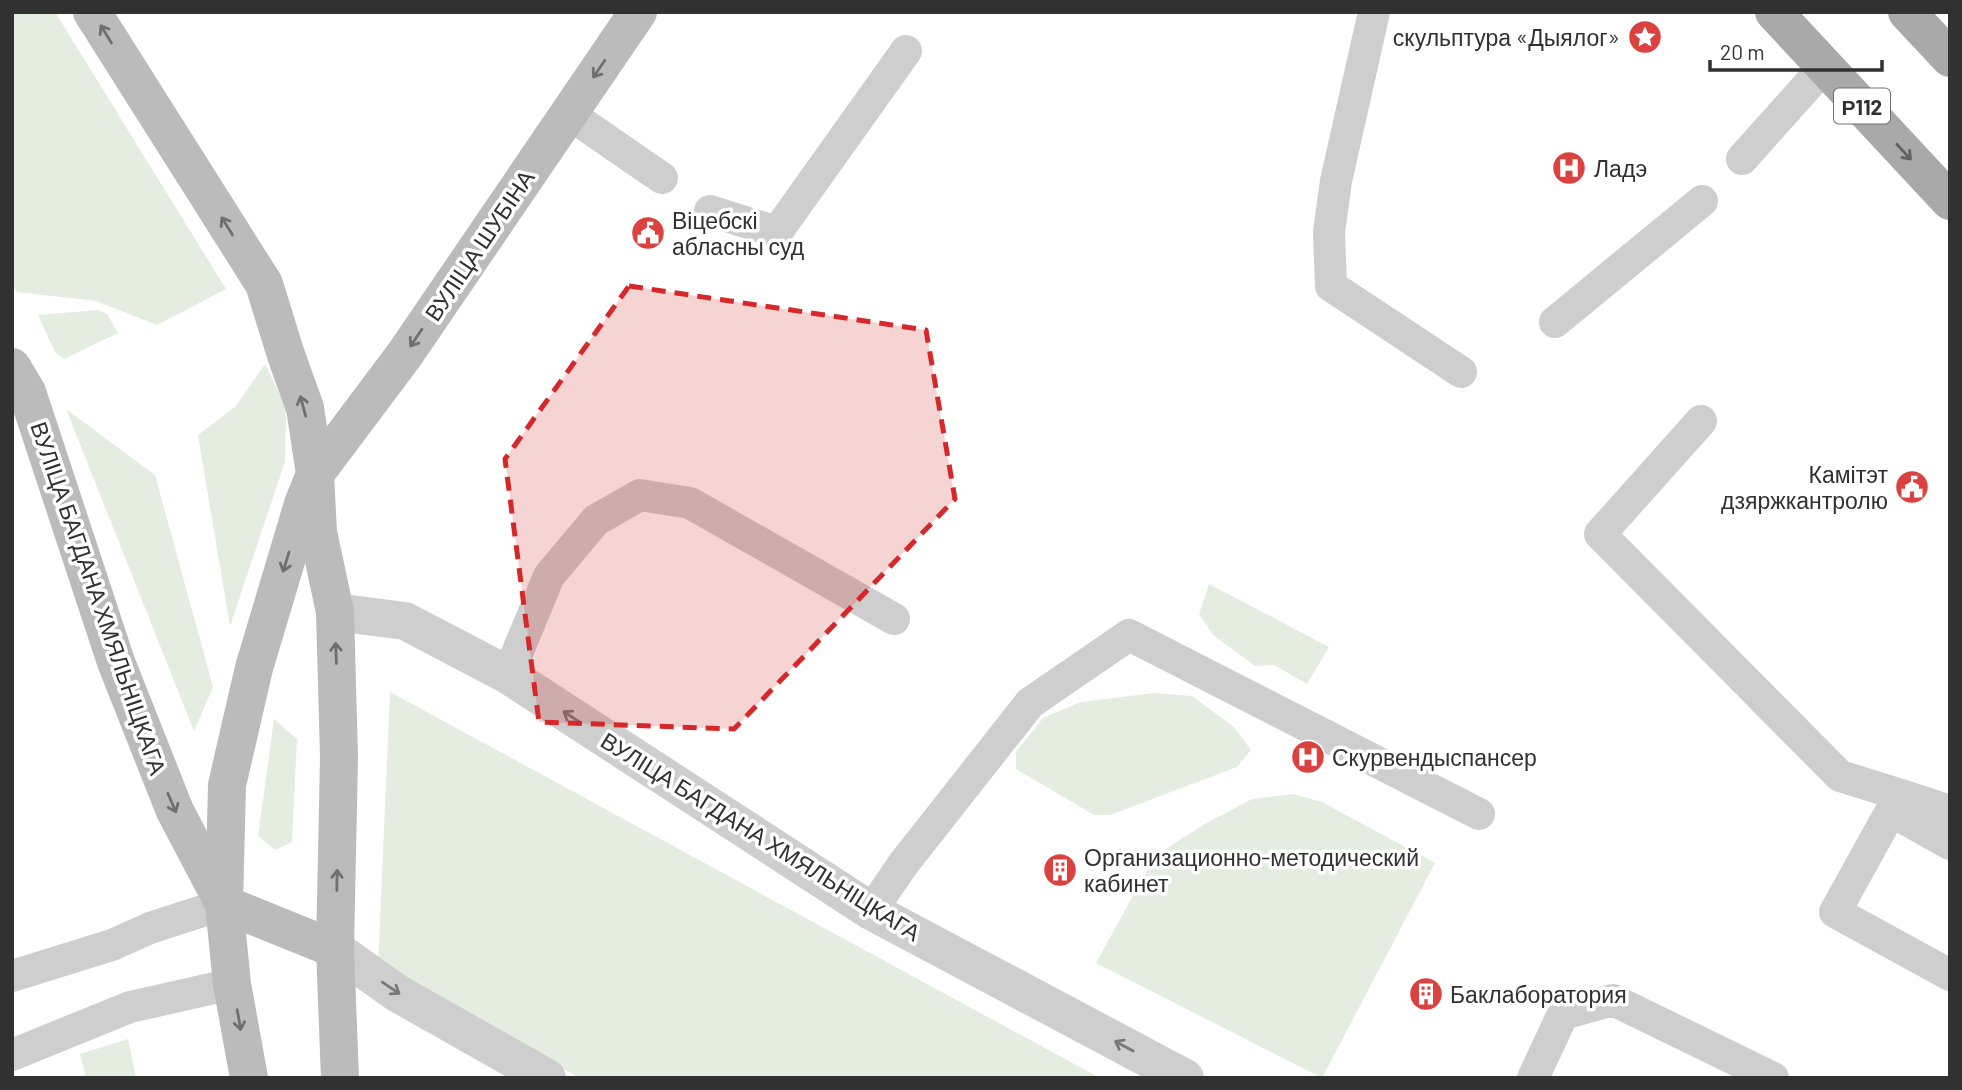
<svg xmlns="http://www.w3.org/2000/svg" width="1962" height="1090" font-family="Barlow,sans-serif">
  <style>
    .green { fill: #e5ede0 }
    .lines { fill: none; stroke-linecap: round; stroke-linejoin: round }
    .lane { stroke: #cecece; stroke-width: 32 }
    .street { stroke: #cecece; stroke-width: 38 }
    .secondary { stroke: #bbb; stroke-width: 38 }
    .primary { stroke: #a9a9a9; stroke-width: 38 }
    .oneway { stroke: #6f6f6f }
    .oneway2 { stroke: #616161 }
    .oneway3 { stroke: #787878 }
    .marked { fill: #d62828; fill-opacity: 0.2; stroke: #d62828; stroke-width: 5; stroke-dasharray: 14 9; stroke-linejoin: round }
    .labels { text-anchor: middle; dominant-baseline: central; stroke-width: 7; stroke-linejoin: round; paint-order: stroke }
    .shield { fill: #fff; stroke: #6f6f6f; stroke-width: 2 }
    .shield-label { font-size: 21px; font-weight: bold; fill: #313131 }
    .poi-label { font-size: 23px; fill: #313131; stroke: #fff; text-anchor: start }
    .street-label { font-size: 23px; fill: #313131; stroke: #fff }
  </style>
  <rect width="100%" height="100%" fill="#fff"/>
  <!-- green -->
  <path class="green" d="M12,12H55L226,289L157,325L96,301L17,292L12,284Z
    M98,310L107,314L118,333L64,359L55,352L38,315Z
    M265,364L286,407L285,462L230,626L198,435L235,407Z
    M66,409L155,475L213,687L194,731Z
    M1209,584L1329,647L1307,684L1274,665L1255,666L1213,635L1199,614Z
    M390,692L1100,1078H580L378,968Z
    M1154,693L1192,696L1234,727L1251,750L1237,767L1110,815H1094L1016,769V752L1043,718L1081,702Z
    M274,719L297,739L292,842L275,850L258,836Z
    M1293,794L1322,802L1435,863L1322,1078L1096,963L1152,861L1169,847L1203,825L1252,799Z
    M128,1039L136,1078H86L80,1054Z"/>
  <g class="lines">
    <!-- lane -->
    <path class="lane" d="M1374,12L1336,181L1329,232L1331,286L1461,372
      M569,114L662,178
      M1742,159L1825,66
      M710,211L777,232L906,51
      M1555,322L1702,201
      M1701,421L1600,534L1840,776L1898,794
      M508,675L549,576L596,520L640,495L690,503L894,619
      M1891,811L1950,844
      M1950,811L1898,794L1891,811L1835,912L1950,975
      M871,911L904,863L1030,703L1129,635L1479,814
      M12,976L112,945L150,928L224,904
      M12,1055L130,1007L232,984
      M1533,1078L1563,1014L1613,1000L1773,1078"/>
    <!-- street -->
    <path class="street" d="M335,612L405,621L508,675L871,911L1185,1078
      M335,949L397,993L547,1078"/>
    <!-- secondary -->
    <path class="secondary" d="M92,12L264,284L286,355L305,408L315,474L318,532L335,612L339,757L335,949L340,1078
      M12,367L27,392L116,662L175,811L224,904L335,949
      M249,1078L232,984L224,904L227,785L254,668L303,504L315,474L405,354L638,12"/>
    <!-- primary -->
    <path class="primary" d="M1774,12L1950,201
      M1907,12L1950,58"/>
  </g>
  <!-- one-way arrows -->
  <defs><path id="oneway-shaft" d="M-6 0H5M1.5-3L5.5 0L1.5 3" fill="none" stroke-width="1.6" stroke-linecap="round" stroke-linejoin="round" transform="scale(1.75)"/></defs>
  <g class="oneway">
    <use href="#oneway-shaft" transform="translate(106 34) rotate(-122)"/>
    <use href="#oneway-shaft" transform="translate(599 69) rotate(124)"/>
    <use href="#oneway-shaft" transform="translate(227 226) rotate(-122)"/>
    <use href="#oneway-shaft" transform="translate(416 338) rotate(124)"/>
    <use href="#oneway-shaft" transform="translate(303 406) rotate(-105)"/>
    <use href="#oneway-shaft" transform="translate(286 562) rotate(107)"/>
    <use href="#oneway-shaft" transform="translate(336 653) rotate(-92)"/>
    <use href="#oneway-shaft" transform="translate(172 803) rotate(67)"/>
    <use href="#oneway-shaft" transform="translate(337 880) rotate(-89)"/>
    <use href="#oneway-shaft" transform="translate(239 1020) rotate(80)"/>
  </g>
  <use class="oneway2" href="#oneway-shaft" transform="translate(1904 152) rotate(47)"/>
  <g class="oneway3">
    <use href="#oneway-shaft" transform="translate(572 717) rotate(-147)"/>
    <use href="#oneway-shaft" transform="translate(391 988) rotate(34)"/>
    <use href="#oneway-shaft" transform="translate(1124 1046) rotate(-152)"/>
  </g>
  <!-- marked area -->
  <path class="marked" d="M629,286L926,330L955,499L734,729L539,722L505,459Z"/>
  <!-- icons -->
  <defs>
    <g id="sight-disc" transform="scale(1.75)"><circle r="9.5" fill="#db423f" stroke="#fff"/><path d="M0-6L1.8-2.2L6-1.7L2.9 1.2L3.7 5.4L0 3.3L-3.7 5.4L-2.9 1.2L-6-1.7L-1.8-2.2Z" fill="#fff"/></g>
    <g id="hospital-disc" transform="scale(1.75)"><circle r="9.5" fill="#db423f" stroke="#fff"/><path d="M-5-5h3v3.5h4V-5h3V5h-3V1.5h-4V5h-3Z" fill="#fff"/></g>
    <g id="civic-disc" transform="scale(1.75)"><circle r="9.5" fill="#db423f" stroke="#fff"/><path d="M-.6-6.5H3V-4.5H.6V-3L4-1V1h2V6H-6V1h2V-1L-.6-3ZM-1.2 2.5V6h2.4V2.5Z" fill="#fff"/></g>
    <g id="building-disc" transform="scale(1.75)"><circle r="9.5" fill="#db423f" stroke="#fff"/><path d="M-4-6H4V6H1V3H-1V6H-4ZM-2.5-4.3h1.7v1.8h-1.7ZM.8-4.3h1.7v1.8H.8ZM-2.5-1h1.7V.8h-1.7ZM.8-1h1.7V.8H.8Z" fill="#fff"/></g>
  </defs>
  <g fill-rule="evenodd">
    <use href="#sight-disc" x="1645" y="37"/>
    <use href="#hospital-disc" x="1569" y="168"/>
    <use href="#civic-disc" x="648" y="233"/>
    <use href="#civic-disc" x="1912" y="487"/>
    <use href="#hospital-disc" x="1308" y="757"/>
    <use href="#building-disc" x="1060" y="870"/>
    <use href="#building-disc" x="1426" y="994"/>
  </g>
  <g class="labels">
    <!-- shield labels -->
    <rect class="shield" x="1834" y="88.5" width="56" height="35" rx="5"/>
    <g class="shield-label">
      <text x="1862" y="106">Р112</text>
    </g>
    <!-- poi labels -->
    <g class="poi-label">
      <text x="1620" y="37" text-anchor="end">скульптура «Дыялог»</text>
      <text x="1594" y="168">Ладэ</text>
      <text x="672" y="220">Віцебскі<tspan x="672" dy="26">абласны суд</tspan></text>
      <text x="1888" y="474" text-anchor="end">Камітэт<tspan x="1888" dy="26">дзяржкантролю</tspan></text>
      <text x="1332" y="757">Скурвендыспансер</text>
      <text x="1084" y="857">Организационно-методический<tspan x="1084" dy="26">кабинет</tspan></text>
      <text x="1450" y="994">Баклаборатория</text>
    </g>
    <!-- street labels -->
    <g class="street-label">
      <text transform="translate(479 245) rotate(-56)">ВУЛІЦА ШУБІНА</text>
      <text transform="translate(99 598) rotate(71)">ВУЛІЦА БАГДАНА ХМЯЛЬНІЦКАГА</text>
      <text transform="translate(761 836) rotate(32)">ВУЛІЦА БАГДАНА ХМЯЛЬНІЦКАГА</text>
    </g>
  </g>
  <!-- border -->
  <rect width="1962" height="1090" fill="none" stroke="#313131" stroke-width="28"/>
  <!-- scale -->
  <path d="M1710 60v10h172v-10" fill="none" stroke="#313131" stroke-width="3.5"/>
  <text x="1720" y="60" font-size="21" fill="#313131" stroke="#ffffff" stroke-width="5" paint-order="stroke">20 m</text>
</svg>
